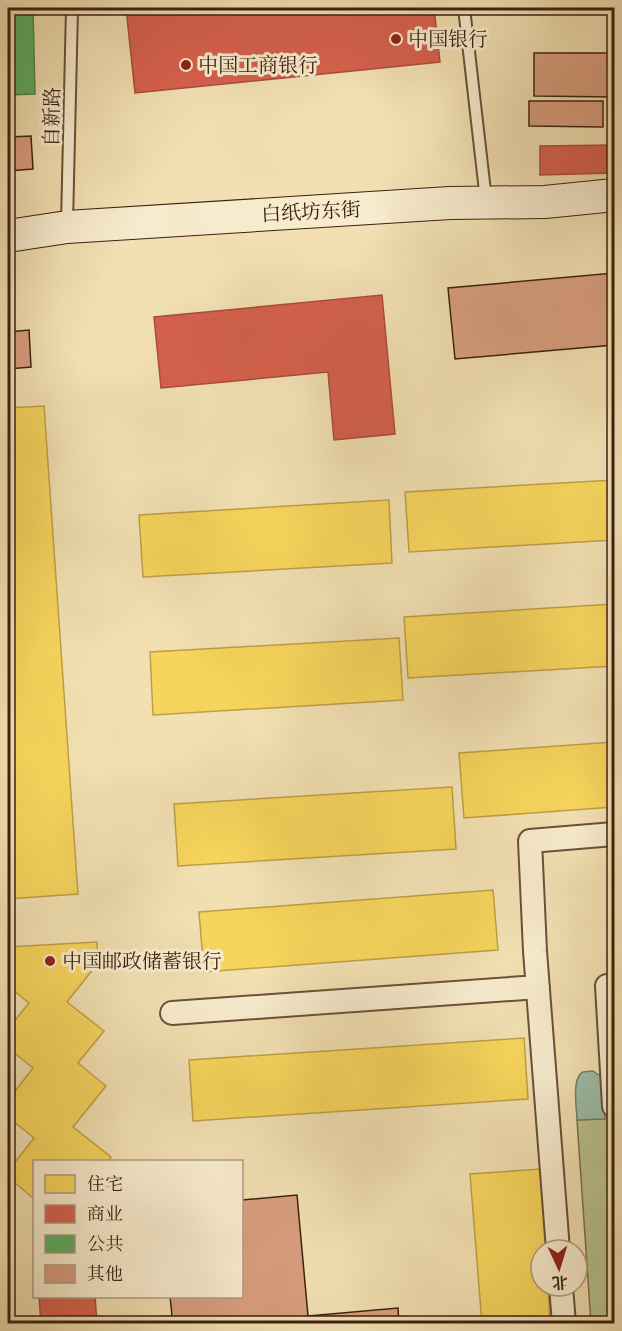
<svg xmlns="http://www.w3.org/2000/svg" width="622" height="1331" font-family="'IM FELL Double Pica','Noto Serif SC',serif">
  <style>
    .green { fill: #b9c28d; stroke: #7a724e; stroke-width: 1.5 }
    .water { fill: #9cbea8; stroke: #767f6b; stroke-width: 1.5 }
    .homes { fill: #f6d55c; stroke: #be9f45; stroke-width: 1.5 }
    .shops { fill: #d6604d; stroke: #a84d3b; stroke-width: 1.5 }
    .public { fill: #5aae61; stroke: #518449; stroke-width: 1.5 }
    .building { fill: #d89e7e; stroke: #3c2110; stroke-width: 1.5 }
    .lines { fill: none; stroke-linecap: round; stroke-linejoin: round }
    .lane-casing { stroke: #6a5138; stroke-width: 14 }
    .street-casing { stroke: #6a5138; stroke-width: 26 }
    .secondary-casing { stroke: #3c2110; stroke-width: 34 }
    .lane { stroke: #f7ebcd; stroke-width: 10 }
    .street { stroke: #f7ebcd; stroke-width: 22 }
    .secondary { stroke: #f7ebcd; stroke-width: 32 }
    .poi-dot { fill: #8f2418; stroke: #f7ebcd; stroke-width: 2 }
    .labels { text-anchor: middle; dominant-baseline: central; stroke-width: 6; stroke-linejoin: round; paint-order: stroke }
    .poi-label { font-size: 20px; fill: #3c2110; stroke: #f7ebcd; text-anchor: start }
    .street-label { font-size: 20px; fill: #3c2110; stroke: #f7ebcd }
  </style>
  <rect width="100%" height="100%" fill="#f2e0b2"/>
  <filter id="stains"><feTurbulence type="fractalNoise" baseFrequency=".00333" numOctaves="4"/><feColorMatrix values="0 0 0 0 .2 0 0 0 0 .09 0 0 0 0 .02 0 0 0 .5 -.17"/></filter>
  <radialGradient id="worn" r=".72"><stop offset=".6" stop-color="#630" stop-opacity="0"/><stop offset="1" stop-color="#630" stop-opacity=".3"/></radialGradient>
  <!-- green -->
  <path class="green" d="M614,1118V1323H591L577,1120Z"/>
  <!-- water -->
  <path class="water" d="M593,1071L600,1076L602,1082L605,1119L577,1120C577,1109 571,1078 583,1072C583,1072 592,1071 593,1071Z"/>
  <!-- homes -->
  <path class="homes" d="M44,406L78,894L8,899V408Z
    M614,480V540L409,552L405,492Z
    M389,500L392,563L143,577L139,515Z
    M614,604V666L408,678L404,617Z
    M399,638L403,700L153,715L150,652Z
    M614,742V807L464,818L459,753Z
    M452,787L456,849L178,866L174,804Z
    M493,890L498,950L204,972L199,912Z
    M97,942L98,963L67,1002L104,1031L78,1063L106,1086L73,1127L111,1157L108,1162H34V1199L8,1177V1171L34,1138L8,1117V1100L33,1068L8,1048V1029L29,1003L8,986V947Z
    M524,1038L528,1099L193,1121L189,1060Z
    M541,1169L546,1250H541V1286H548L550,1324H482L470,1174Z"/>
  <!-- shops -->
  <path class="shops" d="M126,8H434L440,62L135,93Z
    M614,145V173L540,175V146Z
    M382,295L395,434L334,440L328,372L161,388L154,317Z
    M39,1296H95L97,1324H41Z"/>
  <!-- public -->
  <path class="public" d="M8,8H33L35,94L8,95Z"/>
  <!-- building -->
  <path class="building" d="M534,53H614V97L534,96Z
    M529,101H603V127L529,126Z
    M31,136L33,169L8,171V137Z
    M614,273V345L455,359L448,288Z
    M29,330L31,367L8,369V332Z
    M297,1195L308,1316L398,1308L399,1324H154V1317L172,1316L170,1296H242V1200Z"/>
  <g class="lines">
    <!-- lane casing -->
    <g class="lane-casing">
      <path id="lane" d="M464,8L486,200
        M67,223L72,8"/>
    </g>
    <!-- street casing -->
    <g class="street-casing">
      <path id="street" d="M614,986H607L614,1106
        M172,1013L538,987
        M558,1250L535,951L530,841L614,834
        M561,1286L564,1324"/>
    </g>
    <!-- secondary casing -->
    <g class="secondary-casing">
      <path id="secondary" d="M8,236L67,227L450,203L545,202L614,195"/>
    </g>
    <!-- lane -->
    <use href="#lane" class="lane"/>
    <!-- street -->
    <use href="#street" class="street"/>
    <!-- secondary -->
    <use href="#secondary" class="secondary"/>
  </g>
  <!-- markers -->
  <g class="poi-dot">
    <circle cx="396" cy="39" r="6"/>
    <circle cx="186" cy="65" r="6"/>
    <circle cx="50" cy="961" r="6"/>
  </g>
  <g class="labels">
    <!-- poi labels -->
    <g class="poi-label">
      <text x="408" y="39">中国银行</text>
      <text x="198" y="65">中国工商银行</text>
      <text x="62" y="961">中国邮政储蓄银行</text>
    </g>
    <!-- street labels -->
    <g class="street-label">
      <text transform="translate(52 117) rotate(-89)">自新路</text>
      <text transform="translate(311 212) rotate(-3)">白纸坊东街</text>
    </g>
  </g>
  <!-- margin -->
  <rect width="622" height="1331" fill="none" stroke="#f2e0b2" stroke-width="30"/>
  <rect x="9" y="9" width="604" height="1313" fill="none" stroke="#3c2110" stroke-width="3"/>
  <rect x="15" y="15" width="592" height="1301" fill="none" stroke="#3c2110" stroke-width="1.5"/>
  <!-- legend -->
  <rect x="33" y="1160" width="210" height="138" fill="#f7ebcd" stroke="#ac9a81" stroke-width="1.5"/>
  <rect x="45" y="1175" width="30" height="18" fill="#f6d55c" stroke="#ac9a81" stroke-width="1.5"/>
  <text x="87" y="1190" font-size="18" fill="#3c2110">住宅</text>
  <rect x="45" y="1205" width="30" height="18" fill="#d6604d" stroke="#ac9a81" stroke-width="1.5"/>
  <text x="87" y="1220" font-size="18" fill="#3c2110">商业</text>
  <rect x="45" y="1235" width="30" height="18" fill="#5aae61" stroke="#ac9a81" stroke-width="1.5"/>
  <text x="87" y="1250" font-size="18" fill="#3c2110">公共</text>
  <rect x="45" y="1265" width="30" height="18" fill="#d89e7e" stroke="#ac9a81" stroke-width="1.5"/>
  <text x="87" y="1280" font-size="18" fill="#3c2110">其他</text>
  <!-- north arrow -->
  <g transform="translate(559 1268) rotate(176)"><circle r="28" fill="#f7ebcd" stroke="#ac9a81" stroke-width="1.5"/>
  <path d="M0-4.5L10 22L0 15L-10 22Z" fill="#8f2418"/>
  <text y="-9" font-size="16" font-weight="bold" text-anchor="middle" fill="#3c2110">北</text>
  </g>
  <rect width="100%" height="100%" filter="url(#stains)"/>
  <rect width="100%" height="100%" fill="url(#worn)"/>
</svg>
